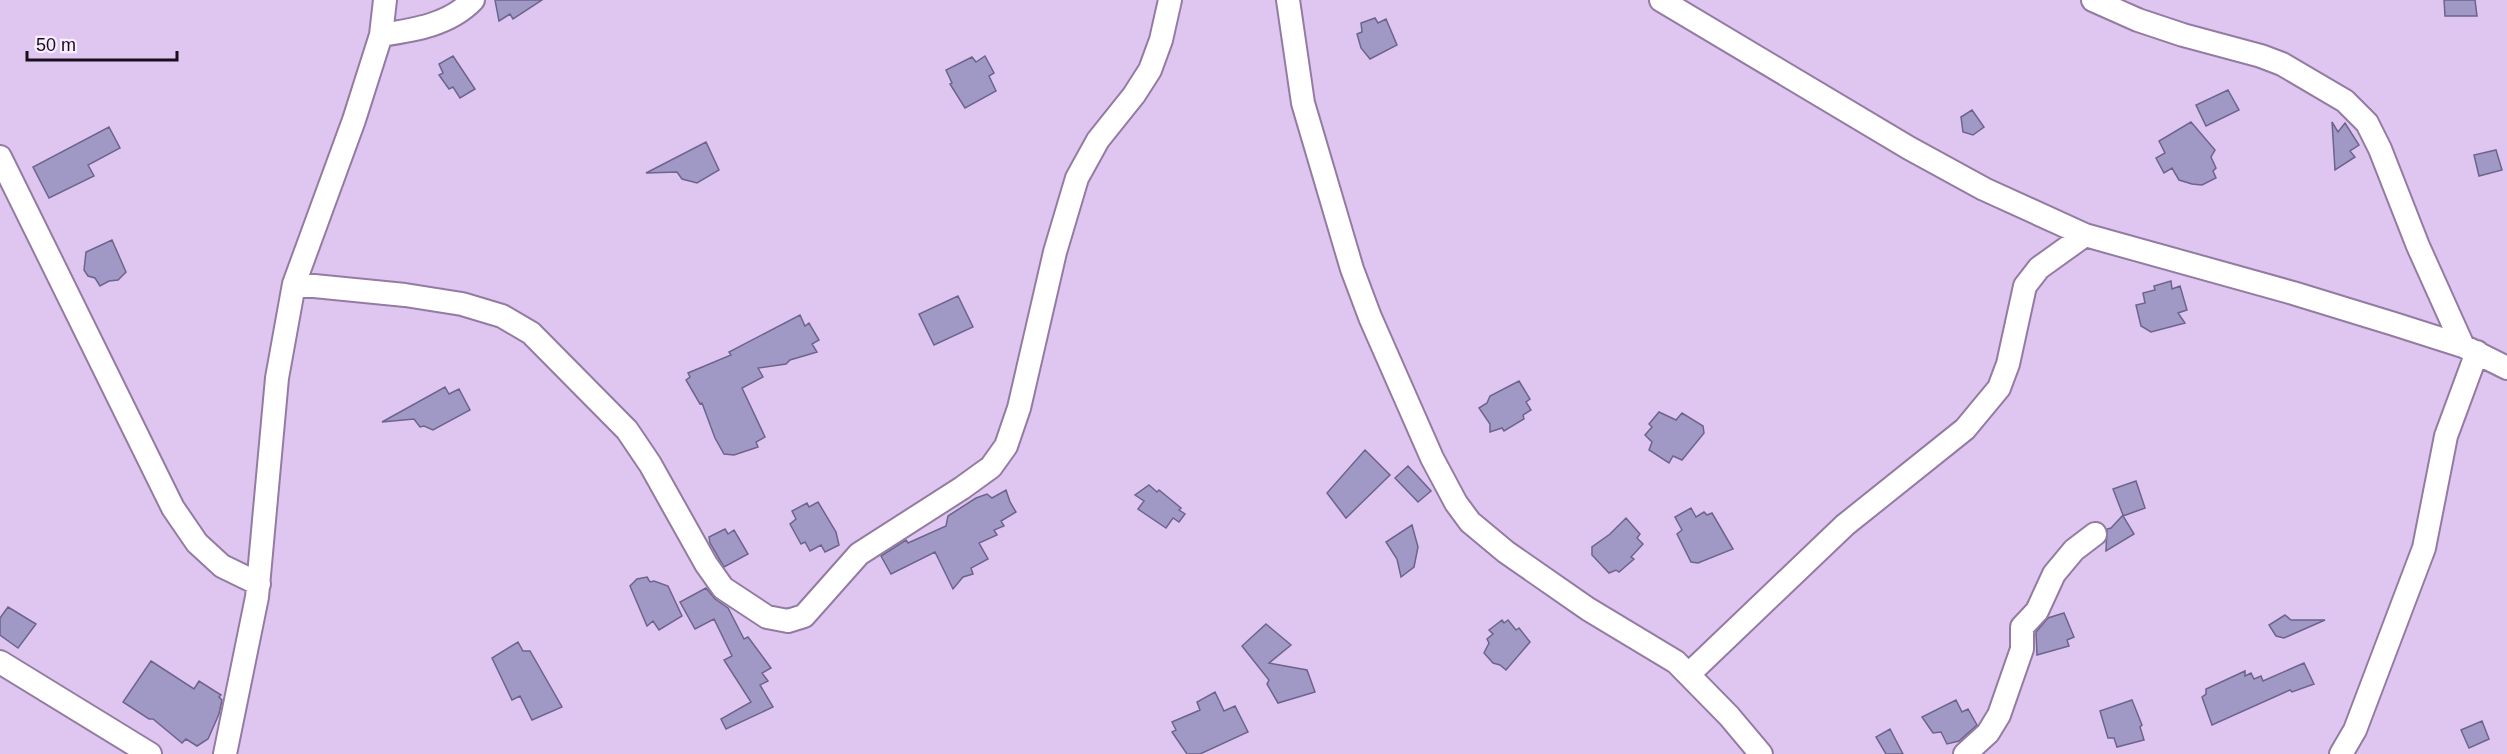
<svg xmlns="http://www.w3.org/2000/svg" width="2507" height="754" font-family="Helvetica,sans-serif">
  <style>
    .building { fill: #a099c5; stroke: #6c648d; stroke-width: 1.5 }
    .lines { fill: none; stroke-linecap: round; stroke-linejoin: round }
    .minor-casing { stroke: #937ba2; stroke-width: 26 }
    .minor { stroke: #fff; stroke-width: 22 }
  </style>
  <rect width="100%" height="100%" fill="#dfc6f0"/>
  <!-- building -->
  <path class="building" d="M495,0H542L513,19L510,14L499,21Z
    M2444,0H2475L2477,16H2445Z
    M1375,18L1378,23L1386,19L1397,45L1370,59L1361,48L1357,34L1362,32L1361,23Z
    M453,56L475,89L460,98L453,87L449,89L439,75L443,73L439,64Z
    M985,56L994,73L989,76L996,91L965,108L950,84L952,83L946,70L972,57L976,62Z
    M2228,90L2239,110L2206,126L2196,105Z
    M1972,110L1984,127L1973,135L1963,132L1961,117Z
    M2191,122L2215,150L2211,157L2216,168L2213,171L2216,178L2202,185L2192,184L2179,180L2172,168L2164,173L2156,158L2165,153L2159,141Z
    M2332,122L2338,132L2345,123L2359,145L2350,151L2355,157L2335,170Z
    M109,127L120,148L88,165L94,176L49,198L33,167Z
    M706,142L719,170L697,183L682,179L677,172L646,173Z
    M2496,150L2502,170L2479,176L2474,155Z
    M112,240L126,272L118,280L109,281L100,286L95,278L88,276L84,270L86,252Z
    M2171,281L2172,289L2180,286L2187,310L2178,313L2185,323L2151,332L2141,326L2136,305L2145,303L2143,293L2155,290L2154,286Z
    M958,296L973,327L934,345L919,314Z
    M800,315L805,326L809,323L819,340L812,344L817,352L790,360L786,364L758,368L763,377L742,388L765,437L756,442L758,447L734,455L724,454L715,438L702,403L700,404L686,380L690,377L688,373L731,355L729,352Z
    M1519,381L1530,399L1526,402L1531,410L1523,415L1524,419L1504,431L1502,428L1490,432V424L1479,408L1487,403L1490,396Z
    M445,387L449,394L459,389L470,410L433,430L424,426L420,427L414,419L382,422Z
    M1659,412L1676,420L1682,413L1703,426L1704,433L1682,460L1673,456L1669,463L1649,450L1652,442L1645,435L1652,427L1649,424Z
    M1365,450L1390,475L1346,518L1327,493Z
    M1408,466L1431,491L1418,502L1395,478Z
    M2136,481L2145,508L2123,516L2134,534L2106,551L2107,529L2111,528L2123,515L2113,489Z
    M1149,485L1157,492L1159,490L1181,508L1179,510L1185,514L1179,522L1173,518L1166,528L1138,509L1144,501L1135,495Z
    M1006,490L1010,502L1016,512L1001,521L1004,526L994,530L997,535L979,543L988,559L971,568L973,574L963,577L953,589L935,552L891,574L881,556L906,540L908,543L946,526L948,516L976,498L987,494L992,498Z
    M818,502L836,532L839,545L825,552L821,545L810,551L805,542L801,544L790,524L796,519L792,511L807,503L809,507Z
    M1691,508L1696,517L1704,512L1707,515L1712,513L1733,549L1698,563L1691,562L1677,534L1682,530L1675,517Z
    M1626,518L1640,534L1637,538L1643,544L1631,557L1634,559L1619,572L1616,570L1609,573L1592,555V547L1610,534Z
    M1412,525L1418,547L1414,567L1401,577L1397,559L1386,542Z
    M725,529L728,534L734,530L748,554L724,567L710,543L709,537Z
    M647,577L650,582L654,581L668,586L682,616L659,630L653,621L647,626L630,586L637,579Z
    M706,588L715,599L728,608L744,639L748,637L771,668L762,673L768,681L760,685L773,707L726,729L721,719L751,702L724,660L732,656L714,619L695,629L680,602Z
    M8,607L36,624L18,648L0,635V618Z
    M2064,613L2074,637L2067,640L2069,646L2037,655L2036,632L2048,618Z
    M2285,615L2291,620H2325L2284,638L2276,636L2269,625Z
    M1502,620L1504,623L1508,620L1516,630L1519,628L1530,642L1506,670L1500,665L1493,663L1484,653L1489,643L1487,639L1493,634L1489,630Z
    M1266,624L1291,645L1269,663L1307,670L1315,692L1278,703L1267,684L1269,680L1242,646Z
    M518,642L523,651H530L562,707L532,720L520,696L512,700L492,658Z
    M151,661L194,689L199,681L221,695L219,697L222,700L219,714L208,739L197,746L186,739L182,743L153,719H149L123,702Z
    M2304,663L2314,684L2292,692L2290,690L2212,725L2202,697L2206,694V689L2245,671V676L2251,673L2254,679L2261,676L2263,681Z
    M1215,692L1224,711L1235,706L1248,732L1200,754H1187L1172,732L1176,730L1172,722L1200,710L1197,702Z
    M1956,700L1962,712L1968,709L1977,725L1959,741L1947,744L1941,732L1933,733L1922,717Z
    M2132,700L2142,725L2140,727L2144,740L2117,747L2114,738H2108L2100,711Z
    M2482,721L2489,739L2469,748L2461,730Z
    M1890,729L1903,754H1886L1876,737Z"/>
  <g class="lines">
    <!-- minor casing -->
    <g class="minor-casing">
      <path id="minor" d="M1288,0L1303,103L1352,269L1370,317L1432,458L1456,503L1470,522L1506,552L1588,609L1676,662L1729,716L1761,754
        M1661,0L1909,148L1984,189L2085,235L2293,293L2394,324L2463,346L2507,368
        M2093,0L2138,20L2183,35L2261,56L2282,64L2345,101L2367,123L2380,149L2418,246L2463,346
        M381,35C414,30 449,25 473,0
        M0,157L173,508L197,543L222,566L259,584
        M294,284L405,295L462,304L502,316L531,333L627,430L650,464L706,564L723,588L767,617L788,621L804,616L859,554L962,488L991,467L1006,446L1019,408L1055,252L1077,178L1098,140L1134,95L1150,70L1161,40L1170,0
        M0,662L150,754
        M1689,674L1845,525L1965,429L1999,388L2008,364L2025,286L2039,268L2085,235
        M225,754L257,597L277,378L294,284L354,120L381,35L385,0
        M1965,754L1988,733L1999,715L2022,649V627L2037,611L2054,574L2074,550L2095,534
        M2341,754L2355,730L2424,548L2446,436L2477,352"/>
    </g>
    <!-- minor -->
    <use href="#minor" class="minor"/>
  </g>
  <!-- scale -->
  <path d="M27 51v9h150v-9" fill="none" stroke="#180e1d" stroke-width="3"/>
  <text x="36" y="51" font-size="18" fill="#180e1d" stroke="#f8edff" stroke-width="4.5" paint-order="stroke">50 m</text>
</svg>
